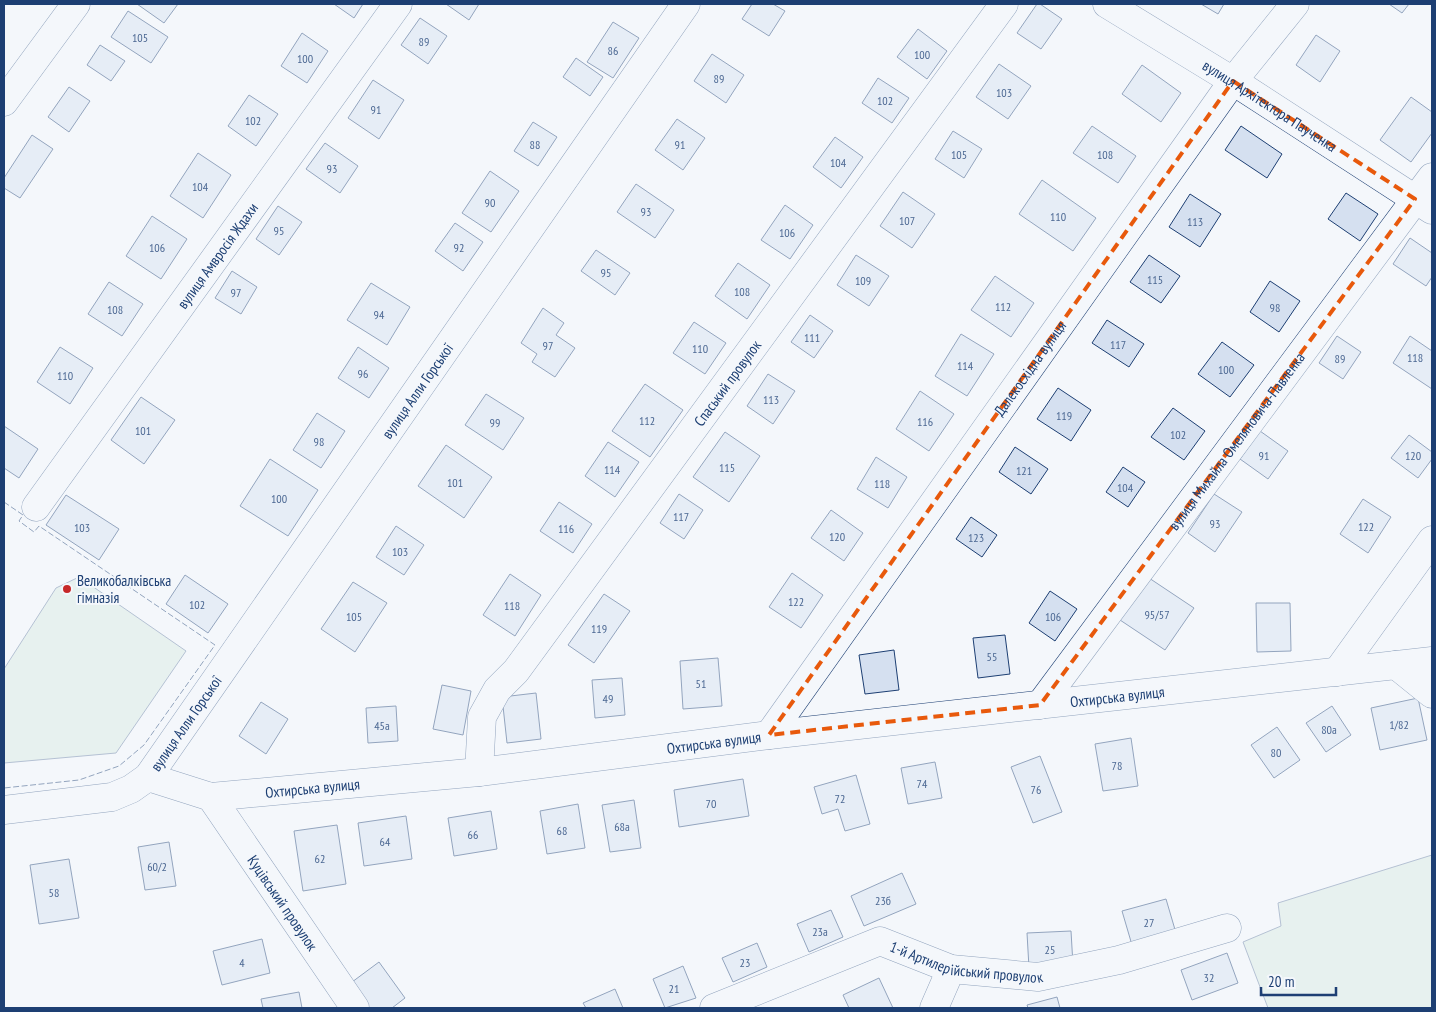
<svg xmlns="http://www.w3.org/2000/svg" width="1436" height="1012" font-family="'PT Sans Narrow',sans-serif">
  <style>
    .green { fill: #d7e8df; stroke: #687fa3 }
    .building { fill: #d5e0f0; stroke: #1d3f73 }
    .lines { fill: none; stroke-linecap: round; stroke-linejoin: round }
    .minor-casing { stroke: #1d3f73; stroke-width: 29 }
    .minor { stroke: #f4f7fb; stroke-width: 28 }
    .fence { stroke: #1d3f73; stroke-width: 1; stroke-dasharray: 6 2.5; stroke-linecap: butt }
    .marked { fill: none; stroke: #e8590c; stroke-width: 4; stroke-dasharray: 10 6; stroke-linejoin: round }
    .poi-dot { fill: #c62828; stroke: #f4f7fb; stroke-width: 2 }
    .labels { text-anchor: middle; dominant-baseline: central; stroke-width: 4; stroke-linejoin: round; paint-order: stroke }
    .number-label { font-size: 12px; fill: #4b6792 }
    .street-label { font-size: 15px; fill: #1d3f73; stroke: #f4f7fb }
    .poi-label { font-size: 15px; fill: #1d3f73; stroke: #f4f7fb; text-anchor: start }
  </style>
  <rect width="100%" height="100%" fill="#f4f7fb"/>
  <!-- green -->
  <path class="green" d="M79,577L186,651L116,753L4,763V669L56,588Z
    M1432,855V1008H1268L1243,942L1281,926L1278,903Z"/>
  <!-- building -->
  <path class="building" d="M137,4H178L164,23Z
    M334,4H363L354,18Z
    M446,4H479L469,20Z
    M752,4H773L785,11L769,36L742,19Z
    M1037,4H1040L1062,19L1041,49L1017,33Z
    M1201,4H1224L1218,14Z
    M1389,4H1409L1402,13Z
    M128,11L168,37L151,63L111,37Z
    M420,18L447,36L428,64L401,45Z
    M613,22L639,38L613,78L587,62Z
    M918,29L947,51L927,79L897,57Z
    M302,33L328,51L307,83L281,66Z
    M1316,35L1340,51L1320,82L1296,65Z
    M100,45L125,61L111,81L87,65Z
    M712,54L744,75L726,103L694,81Z
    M576,58L603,77L590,96L563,77Z
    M999,64L1031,86L1008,119L976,97Z
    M1142,65L1181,93L1161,122L1122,94Z
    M878,78L909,98L892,123L862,103Z
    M373,80L404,100L379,139L348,118Z
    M69,87L90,101L69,132L48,117Z
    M249,95L278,114L256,146L228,126Z
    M1411,97L1432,112V133L1411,162L1380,140Z
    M677,119L705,138L683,170L655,150Z
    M533,122L557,137L538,166L514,151Z
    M1092,126L1136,156L1118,183L1073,153Z
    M1241,126L1282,154L1267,178L1225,150Z
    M953,131L982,149L964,178L935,159Z
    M32,135L53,149L20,198L4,188V178Z
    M835,137L863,157L841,188L813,167Z
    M325,143L358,166L340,193L306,169Z
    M198,153L231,175L203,218L170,196Z
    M490,171L519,191L491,232L462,213Z
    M1042,180L1096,218L1073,251L1019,214Z
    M636,184L674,210L655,238L617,212Z
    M903,192L935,214L912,248L880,226Z
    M1346,193L1378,214L1360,241L1328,219Z
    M1190,194L1221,214L1200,247L1169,227Z
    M785,205L813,225L790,259L761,240Z
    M278,206L302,222L279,255L256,239Z
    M152,216L187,239L161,279L126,256Z
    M455,223L483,242L463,271L435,251Z
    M1410,238L1432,253V277L1426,286L1393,264Z
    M596,250L630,273L615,295L581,271Z
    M856,255L889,276L869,306L837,285Z
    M1149,255L1180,276L1161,303L1130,282Z
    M738,263L770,285L747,319L715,296Z
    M232,271L257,287L241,314L215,298Z
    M995,276L1034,303L1011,337L971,310Z
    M1270,281L1300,301L1279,332L1250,312Z
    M109,282L143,304L122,336L88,314Z
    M371,283L410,307L387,345L347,320Z
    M543,308L564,323L556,335L575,348L555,377L532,362L537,354L521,343Z
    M810,315L833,331L814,358L791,342Z
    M1107,320L1144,344L1129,367L1092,343Z
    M694,322L726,343L705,374L673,353Z
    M961,334L994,354L967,396L935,376Z
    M1337,336L1361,352L1343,379L1319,363Z
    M1410,336L1432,351V389L1393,363Z
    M1222,342L1254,365L1230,397L1198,374Z
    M60,347L93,368L70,404L37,382Z
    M358,347L389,368L369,398L338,378Z
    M768,374L795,391L773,424L747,406Z
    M645,384L683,410L650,457L612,431Z
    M1058,388L1091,410L1071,441L1037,419Z
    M920,391L954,414L929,451L896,429Z
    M486,394L524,418L503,450L465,425Z
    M141,397L175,420L144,464L111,440Z
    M1173,408L1205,431L1184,460L1151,437Z
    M317,413L345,431L321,468L293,450Z
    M4,426L38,449L19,478L4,468Z
    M1260,431L1288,451L1268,479L1240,459Z
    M725,432L760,456L729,502L693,477Z
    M1409,435L1432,452V459L1418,478L1391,458Z
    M608,442L639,462L615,497L585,476Z
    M446,445L492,477L464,518L418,486Z
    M1015,447L1048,469L1031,494L999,472Z
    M876,457L907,477L888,508L857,489Z
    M270,459L318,490L288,536L240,506Z
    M1123,467L1145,482L1128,507L1106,492Z
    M679,494L703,510L684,539L660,523Z
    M1214,494L1242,512L1215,552L1188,533Z
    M66,495L119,529L99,560L46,525Z
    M1363,499L1391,517L1368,553L1340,534Z
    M559,502L592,524L573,553L540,531Z
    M831,510L863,533L844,561L811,538Z
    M971,517L997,535L982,557L956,539Z
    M396,526L424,545L404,575L376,557Z
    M792,573L823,595L801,628L769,607Z
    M510,574L541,595L515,636L483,615Z
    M185,575L228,604L208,633L166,604Z
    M1149,578L1194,608L1165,650L1120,620Z
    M353,582L387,603L355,652L321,629Z
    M1050,591L1077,609L1055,641L1029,623Z
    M604,594L630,611L594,663L568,645Z
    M1256,603H1290L1291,651L1257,652Z
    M1005,635L1010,674L978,678L973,638Z
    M894,650L899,690L865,694L859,655Z
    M718,658L722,706L683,709L680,661Z
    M622,678L625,715L595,718L592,680Z
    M442,685L471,691L463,735L433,729Z
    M536,693L541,739L507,743L502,697Z
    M1418,698L1427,740L1380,750L1371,708Z
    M261,702L288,719L266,754L239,736Z
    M396,706L398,741L368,743L366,708Z
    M1332,706L1351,735L1326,752L1306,723Z
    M1277,727L1300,760L1274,778L1251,745Z
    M1131,738L1138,786L1103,791L1095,744Z
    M1040,756L1062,812L1033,823L1011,767Z
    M935,762L942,798L908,804L901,768Z
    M856,775L870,824L845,831L838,809L822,814L814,787Z
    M743,779L749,816L679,827L674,790Z
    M634,800L641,848L610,852L602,805Z
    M578,804L585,848L547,854L540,811Z
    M491,811L497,849L454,856L448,818Z
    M406,816L412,859L364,866L358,823Z
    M337,825L346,884L303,891L294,831Z
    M169,842L176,886L145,890L138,847Z
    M69,859L79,918L39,924L30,865Z
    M902,873L916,904L864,926L851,896Z
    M1166,899L1176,933L1132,945L1122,911Z
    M831,910L843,937L809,952L797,924Z
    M1071,931L1073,965L1029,968L1027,933Z
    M262,939L270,973L222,985L213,951Z
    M757,943L767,967L733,982L722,958Z
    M1227,953L1238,983L1192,1000L1181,970Z
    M379,962L405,998L392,1008H365L348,985Z
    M683,966L696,998L665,1008L653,979Z
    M879,978L893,1008H849L843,995Z
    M615,989L623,1008H586L583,1003Z
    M299,992L302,1008H263L261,999Z
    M1057,997L1060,1008H1028L1027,1005Z"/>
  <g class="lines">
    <!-- minor casing -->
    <g class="minor-casing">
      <g id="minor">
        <path id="s1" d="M1107,4L1233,81L1432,210"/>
        <path d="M4,102L76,4"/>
        <path id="s2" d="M36,507L398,4"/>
        <path d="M1396,665L1432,694"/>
        <path d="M1337,672L1432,540"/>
        <path id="s3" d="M1040,705L1432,177"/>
        <path id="s4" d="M769,735L1233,81L1295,4"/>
        <path id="s5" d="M479,772L482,717L497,690L516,671L1004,4"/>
        <path id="s6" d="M148,777L211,797L479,772L769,735L1432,661"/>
        <path id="s7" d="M211,797L355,1008"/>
        <path id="s8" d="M4,810L112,797L131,789L148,777L686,4"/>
        <path id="s9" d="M714,1008L880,941L951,969L1038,977L1119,960L1227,928"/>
        <path d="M934,1008L951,969"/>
      </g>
    </g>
    <!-- minor -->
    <use href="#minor" class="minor"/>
    <!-- fence -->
    <path class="fence" d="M4,502L23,515L19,521L34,532L39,526L215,645L144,745L119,766L79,780L4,788"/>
  </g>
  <!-- marked area -->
  <path d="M0 0H1436V1012H0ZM1233,81L1415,199L1040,705L769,735Z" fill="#f4f7fb" fill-opacity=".55" fill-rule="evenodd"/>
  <path class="marked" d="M1233,81L1415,199L1040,705L769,735Z"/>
  <!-- markers -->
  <circle class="poi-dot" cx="67" cy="589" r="5"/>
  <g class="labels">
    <!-- number labels -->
    <g class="number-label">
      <text x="140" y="37">105</text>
      <text x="424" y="41">89</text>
      <text x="613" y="50">86</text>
      <text x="922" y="54">100</text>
      <text x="305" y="58">100</text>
      <text x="719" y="78">89</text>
      <text x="1004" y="92">103</text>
      <text x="885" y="100">102</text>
      <text x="376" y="109">91</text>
      <text x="253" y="120">102</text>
      <text x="535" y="144">88</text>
      <text x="680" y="144">91</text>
      <text x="959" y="154">105</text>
      <text x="1105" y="154">108</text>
      <text x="838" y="162">104</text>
      <text x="332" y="168">93</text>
      <text x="200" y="186">104</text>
      <text x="490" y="202">90</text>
      <text x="646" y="211">93</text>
      <text x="1058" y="216">110</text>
      <text x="907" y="220">107</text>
      <text x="1195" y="221">113</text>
      <text x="279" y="230">95</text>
      <text x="787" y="232">106</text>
      <text x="157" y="247">106</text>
      <text x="459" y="247">92</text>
      <text x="606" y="272">95</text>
      <text x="1155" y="279">115</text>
      <text x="863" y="280">109</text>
      <text x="742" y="291">108</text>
      <text x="236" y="292">97</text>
      <text x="1003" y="306">112</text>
      <text x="1275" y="307">98</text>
      <text x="115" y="309">108</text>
      <text x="379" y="314">94</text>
      <text x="812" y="337">111</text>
      <text x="1118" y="344">117</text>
      <text x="548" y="345">97</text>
      <text x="700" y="348">110</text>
      <text x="1415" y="357">118</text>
      <text x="1340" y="358">89</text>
      <text x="965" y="365">114</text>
      <text x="1226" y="369">100</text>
      <text x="363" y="373">96</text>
      <text x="65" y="375">110</text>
      <text x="771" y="399">113</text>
      <text x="1064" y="415">119</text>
      <text x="647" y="420">112</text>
      <text x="925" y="421">116</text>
      <text x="495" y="422">99</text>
      <text x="143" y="430">101</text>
      <text x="1178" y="434">102</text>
      <text x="319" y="441">98</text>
      <text x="1264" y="455">91</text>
      <text x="1413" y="455">120</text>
      <text x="727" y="467">115</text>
      <text x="612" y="469">114</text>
      <text x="1024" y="470">121</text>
      <text x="455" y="482">101</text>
      <text x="882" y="483">118</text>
      <text x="1125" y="487">104</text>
      <text x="279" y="498">100</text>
      <text x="681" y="516">117</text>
      <text x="1215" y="523">93</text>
      <text x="1366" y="526">122</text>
      <text x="82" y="527">103</text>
      <text x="566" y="528">116</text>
      <text x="837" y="536">120</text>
      <text x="976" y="537">123</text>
      <text x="400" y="551">103</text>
      <text x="796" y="601">122</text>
      <text x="197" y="604">102</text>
      <text x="512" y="605">118</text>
      <text x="1157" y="614">95/57</text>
      <text x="354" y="616">105</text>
      <text x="1053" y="616">106</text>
      <text x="599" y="628">119</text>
      <text x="992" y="656">55</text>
      <text x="701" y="683">51</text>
      <text x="608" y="698">49</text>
      <text x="1399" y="724">1/82</text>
      <text x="382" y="725">45а</text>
      <text x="1329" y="729">80а</text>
      <text x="1276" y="752">80</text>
      <text x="1117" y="765">78</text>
      <text x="922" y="783">74</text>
      <text x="1036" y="789">76</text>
      <text x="840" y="798">72</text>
      <text x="711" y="803">70</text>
      <text x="622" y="826">68а</text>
      <text x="562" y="830">68</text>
      <text x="473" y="834">66</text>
      <text x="385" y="841">64</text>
      <text x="320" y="858">62</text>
      <text x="157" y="866">60/2</text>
      <text x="54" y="892">58</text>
      <text x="883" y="900">23б</text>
      <text x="1149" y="922">27</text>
      <text x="820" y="931">23а</text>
      <text x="1050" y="949">25</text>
      <text x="242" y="962">4</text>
      <text x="745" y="962">23</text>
      <text x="1209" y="977">32</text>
      <text x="674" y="988">21</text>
    </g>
    <!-- street labels -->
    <g class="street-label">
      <text stroke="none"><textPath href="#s1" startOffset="192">вулиця Архітектора Паученка</textPath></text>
      <text stroke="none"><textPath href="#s2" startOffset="310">вулиця Амвросія Ждахи</textPath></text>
      <text stroke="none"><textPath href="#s4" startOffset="450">Далекосхідна вулиця</textPath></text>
      <text stroke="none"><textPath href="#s5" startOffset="470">Спаський провулок</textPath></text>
      <text stroke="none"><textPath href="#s8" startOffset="621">вулиця Алли Горської</textPath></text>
      <text stroke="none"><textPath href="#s3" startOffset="329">вулиця Михайла Омеляновича-Павленка</textPath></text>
      <text stroke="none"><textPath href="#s6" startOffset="978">Охтирська вулиця</textPath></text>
      <text stroke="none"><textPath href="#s8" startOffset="216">вулиця Алли Горської</textPath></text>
      <text stroke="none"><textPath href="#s6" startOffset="572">Охтирська вулиця</textPath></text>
      <text stroke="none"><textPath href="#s6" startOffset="168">Охтирська вулиця</textPath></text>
      <text stroke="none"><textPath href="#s7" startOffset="128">Куцівський провулок</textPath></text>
      <text stroke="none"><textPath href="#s9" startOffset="269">1-й Артилерійський провулок</textPath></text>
    </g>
    <!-- poi labels -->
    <g class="poi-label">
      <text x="77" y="580">Великобалківська<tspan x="77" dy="17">гімназія</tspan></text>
    </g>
  </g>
  <!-- border -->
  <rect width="1436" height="1012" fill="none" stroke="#1d3f73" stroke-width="10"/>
  <!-- scale -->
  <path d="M1261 987v8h75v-8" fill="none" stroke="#1d3f73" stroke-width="2.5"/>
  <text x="1268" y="987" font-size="15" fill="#1d3f73" stroke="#f4f7fb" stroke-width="4" paint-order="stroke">20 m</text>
</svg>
